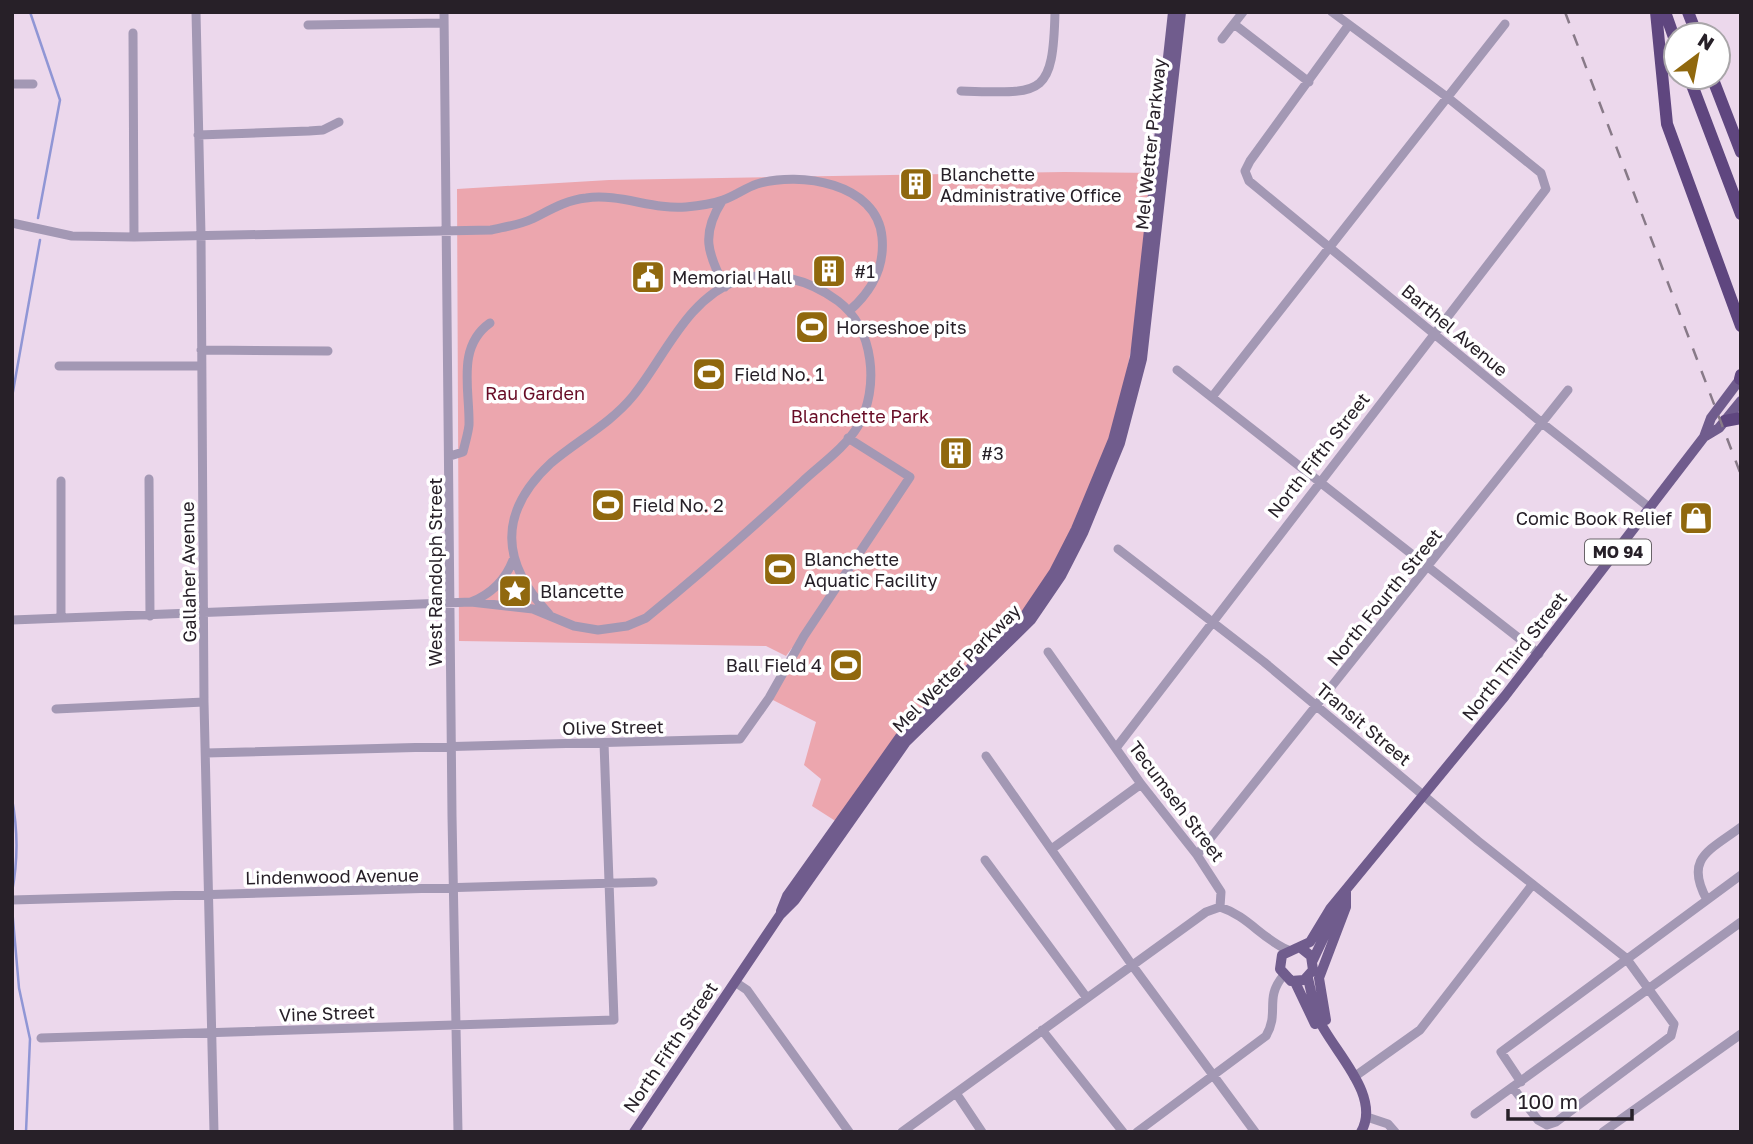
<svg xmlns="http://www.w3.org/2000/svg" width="1753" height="1144" font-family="'Golos Text',sans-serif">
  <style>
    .green { fill: #eca6ae }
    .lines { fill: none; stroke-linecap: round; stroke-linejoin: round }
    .stream { stroke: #9096d5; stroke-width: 2.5 }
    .minor { stroke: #a398b4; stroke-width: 9 }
    .major { stroke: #705c8d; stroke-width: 10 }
    .highway { stroke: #5f467f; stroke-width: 12 }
    .rail { stroke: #887a88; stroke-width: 2.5; stroke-dasharray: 12 12; stroke-linecap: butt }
    .labels { text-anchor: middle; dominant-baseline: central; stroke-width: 7; stroke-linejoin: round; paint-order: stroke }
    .shield { fill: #fff; stroke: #686368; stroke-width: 2 }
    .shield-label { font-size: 16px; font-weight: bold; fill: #272028 }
    .street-label { font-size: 18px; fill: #272028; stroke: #fff }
    .poi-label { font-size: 18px; fill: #272028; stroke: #fff; text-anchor: start }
    .park-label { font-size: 18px; fill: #680c26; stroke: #fff }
  </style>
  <rect width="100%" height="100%" fill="#ecd8ec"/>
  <!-- green -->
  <path class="green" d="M1064,172L1157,173L1143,290L1113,440L1076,529L1025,615L837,822L812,806L821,779L804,765L816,722L769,698L798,649L792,648L786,656L766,646L459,641L457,189L609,180Z"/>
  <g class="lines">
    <!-- stream -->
    <path class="stream" d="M30,12L60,100L38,218
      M12,397L40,240
      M12,799C18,830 18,861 12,892
      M12,908L19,988L30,1039L26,1132"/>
    <!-- minor -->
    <path class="minor" d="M196,12L201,235L204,702L214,1132
      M444,12L452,816L458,1132
      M1234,24L1309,82
      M308,25L444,23
      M1348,26L1250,161L1245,171L1249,181L1542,423L1650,508
      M133,33L134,237
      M1222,39L1243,12
      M12,84H33
      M961,91C1041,93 1053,99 1055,12
      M198,135L309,131L323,130L339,122
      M722,201C701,234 707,253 725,287
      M12,223L72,236L134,237L491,230C504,227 519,225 532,219C550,210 566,200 586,198C619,193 653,210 686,207C698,206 712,204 723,200C735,196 745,188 757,184C800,171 877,183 882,237C885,268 872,291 849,311
      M201,350L328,351
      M59,366H201
      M1177,370L1539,654
      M1212,397L1505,24
      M450,456L463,452C465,443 468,434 469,425C470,390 456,347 490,323
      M149,479L150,616
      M61,481V617
      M1118,549L1264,662L1478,841L1626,958L1674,1024L1671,1036L1556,1122L1547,1125L1538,1120L1513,1088
      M513,560C505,581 491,594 471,602L533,609L574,626L598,630L627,626L646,618C700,574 751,529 802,482C820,465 845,448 858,426C880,388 874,328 838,301C810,280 771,269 738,280C686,299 665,357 633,396C610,424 578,440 551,463C497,513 501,563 549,614
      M12,620L471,602
      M1048,652L1141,784L1197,855L1221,892L1220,907
      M56,709L204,702
      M1116,748L1546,189L1541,173L1447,97L1332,12
      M206,753L740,739L769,698L804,636L910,477L848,438
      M986,756L1132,965L1255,1132
      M1053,848L1141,784
      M1197,855L1568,390
      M985,860L1087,998
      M12,900L653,882
      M1707,900C1684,858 1709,851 1741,827
      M1220,907C1248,916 1262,939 1288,950
      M735,982L747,990L849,1132
      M1042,1030L1123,1132
      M41,1038L614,1020L604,743
      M1354,1077L1420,1030L1532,885
      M1521,1082L1501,1052L1741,875
      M956,1093L982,1132
      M1475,1114L1741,922
      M1367,1117L1388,1124L1395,1132
      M902,1132L1206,912L1220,907
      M1137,1132L1266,1036C1280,1012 1264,999 1283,976
      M1603,1132L1741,1034"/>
    <!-- major -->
    <path class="major" d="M1704,437L1719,428L1741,401
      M781,911L787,896L900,737L1025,615L1054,572L1076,529L1113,440L1135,357L1173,12
      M1301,948L1311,956L1313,970L1304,980L1291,981L1280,969L1282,955L1310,942L1330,909L1505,696L1704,437L1711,418L1741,378
      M1313,960L1338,907
      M1308,978C1311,992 1314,1007 1319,1020C1334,1052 1382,1096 1361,1132
      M1295,982L1315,1024
      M1326,1020L1319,978L1346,907V892
      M634,1132L780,915L795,900L906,742L1031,620L1061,576L1083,533L1120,443L1142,359L1181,12"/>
    <!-- highway -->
    <path class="highway" d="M1656,12L1667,124L1741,326
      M1665,12L1676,43
      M1688,12L1697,35
      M1689,77L1741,214
      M1712,77L1741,152
      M1740,379L1741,375
      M1725,421L1741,418"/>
    <!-- rail -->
    <path class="rail" d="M1565,12L1741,475"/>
  </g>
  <!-- icons -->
  <defs>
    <g id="building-square" transform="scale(1.75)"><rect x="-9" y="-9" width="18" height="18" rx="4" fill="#90680e" stroke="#fff"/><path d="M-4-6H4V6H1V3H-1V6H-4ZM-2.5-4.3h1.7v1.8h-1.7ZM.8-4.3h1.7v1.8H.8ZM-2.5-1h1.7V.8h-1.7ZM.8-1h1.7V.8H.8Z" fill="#fff"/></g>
    <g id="civic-square" transform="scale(1.75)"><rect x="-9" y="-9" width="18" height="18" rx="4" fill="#90680e" stroke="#fff"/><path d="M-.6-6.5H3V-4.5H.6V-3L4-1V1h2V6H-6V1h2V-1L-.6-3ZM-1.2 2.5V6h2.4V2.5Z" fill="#fff"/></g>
    <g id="stadium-square" transform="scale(1.75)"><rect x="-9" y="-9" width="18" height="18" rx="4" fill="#90680e" stroke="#fff"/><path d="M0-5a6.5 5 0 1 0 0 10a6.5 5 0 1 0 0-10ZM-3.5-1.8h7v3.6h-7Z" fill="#fff"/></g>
    <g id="shop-square" transform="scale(1.75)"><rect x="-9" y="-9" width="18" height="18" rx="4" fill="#90680e" stroke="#fff"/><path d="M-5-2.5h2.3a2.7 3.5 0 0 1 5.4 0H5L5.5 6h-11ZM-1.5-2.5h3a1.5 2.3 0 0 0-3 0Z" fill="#fff"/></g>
    <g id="sight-square" transform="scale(1.75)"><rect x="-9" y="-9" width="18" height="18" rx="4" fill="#90680e" stroke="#fff"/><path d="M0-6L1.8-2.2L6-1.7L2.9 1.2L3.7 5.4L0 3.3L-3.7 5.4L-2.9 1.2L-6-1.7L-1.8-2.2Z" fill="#fff"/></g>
  </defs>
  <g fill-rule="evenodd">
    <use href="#building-square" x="916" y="184"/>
    <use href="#building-square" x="829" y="271"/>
    <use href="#civic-square" x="648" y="277"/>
    <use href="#stadium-square" x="812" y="327"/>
    <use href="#stadium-square" x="709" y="374"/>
    <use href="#building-square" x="956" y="453"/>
    <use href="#stadium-square" x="608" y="505"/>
    <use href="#shop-square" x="1696" y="518"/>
    <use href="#stadium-square" x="780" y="569"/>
    <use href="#sight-square" x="515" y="591"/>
    <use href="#stadium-square" x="846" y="665"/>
  </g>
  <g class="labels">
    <!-- shield labels -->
    <rect class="shield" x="1585" y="539.5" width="66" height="25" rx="5"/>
    <g class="shield-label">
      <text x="1618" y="552">MO 94</text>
    </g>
    <!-- street labels -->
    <g class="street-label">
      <text transform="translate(1150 144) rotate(-84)">Mel Wetter Parkway</text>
      <text transform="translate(1455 330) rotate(40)">Barthel Avenue</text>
      <text transform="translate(1318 455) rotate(-52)">North Fifth Street</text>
      <text transform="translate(188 572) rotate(-91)">Gallaher Avenue</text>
      <text transform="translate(435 572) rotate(-90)">West Randolph Street</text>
      <text transform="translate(1384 597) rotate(-51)">North Fourth Street</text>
      <text transform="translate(1514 656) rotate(-52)">North Third Street</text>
      <text transform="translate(956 668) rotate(-45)">Mel Wetter Parkway</text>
      <text transform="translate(1364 724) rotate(40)">Transit Street</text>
      <text transform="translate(613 727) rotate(-1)">Olive Street</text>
      <text transform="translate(1177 801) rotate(53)">Tecumseh Street</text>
      <text transform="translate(332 876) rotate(-1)">Lindenwood Avenue</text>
      <text transform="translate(327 1013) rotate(-2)">Vine Street</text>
      <text transform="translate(670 1047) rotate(-56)">North Fifth Street</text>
    </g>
    <!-- poi labels -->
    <g class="poi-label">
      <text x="940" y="174">Blanchette<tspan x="940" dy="21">Administrative Office</tspan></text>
      <text x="854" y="271">#1</text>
      <text x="672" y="277">Memorial Hall</text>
      <text x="836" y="327">Horseshoe pits</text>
      <text x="734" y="374">Field No. 1</text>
      <text x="981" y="453">#3</text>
      <text x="632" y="505">Field No. 2</text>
      <text x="1672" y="518" text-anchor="end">Comic Book Relief</text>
      <text x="804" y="559">Blanchette<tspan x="804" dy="21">Aquatic Facility</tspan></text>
      <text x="540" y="591">Blancette</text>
      <text x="822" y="665" text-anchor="end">Ball Field 4</text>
    </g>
    <!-- park labels -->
    <g class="park-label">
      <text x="535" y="393">Rau Garden</text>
      <text x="860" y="416">Blanchette Park</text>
    </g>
  </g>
  <!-- border -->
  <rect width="1753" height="1144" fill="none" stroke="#272028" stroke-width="28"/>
  <!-- north arrow -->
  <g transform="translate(1697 56) rotate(32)"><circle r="33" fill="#ffffff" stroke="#a9a6a9" stroke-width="2"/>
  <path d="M0-5L12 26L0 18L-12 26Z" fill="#90680e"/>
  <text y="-10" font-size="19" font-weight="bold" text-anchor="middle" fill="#272028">N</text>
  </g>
  <!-- scale -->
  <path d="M1508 1109v10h124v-10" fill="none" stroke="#272028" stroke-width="3.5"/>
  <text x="1518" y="1109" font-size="21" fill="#272028" stroke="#ffffff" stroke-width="5" paint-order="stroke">100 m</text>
</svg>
